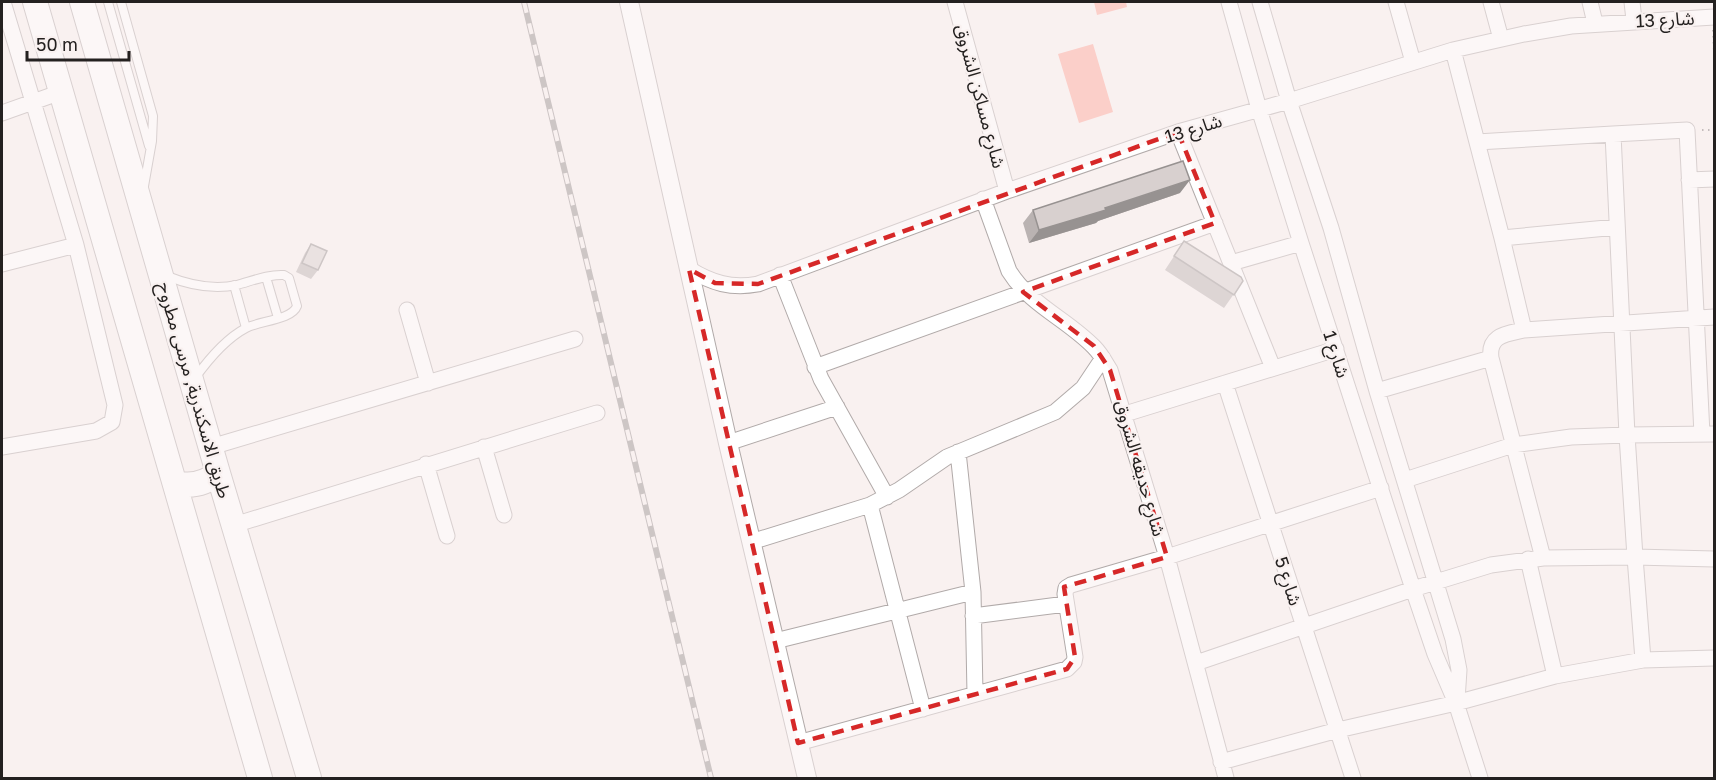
<svg xmlns="http://www.w3.org/2000/svg" width="1716" height="780" font-family="'Golos Text','Noto Sans Arabic',sans-serif">
  <style>
    .pitch { fill: #fda699 }
    .lines { fill: none; stroke-linecap: round; stroke-linejoin: round }
    .service-casing { stroke: #b1aaa9; stroke-width: 10 }
    .minor-casing { stroke: #b1aaa9; stroke-width: 17 }
    .tertiary-casing { stroke: #b1aaa9; stroke-width: 20 }
    .primary-casing { stroke: #b1aaa9; stroke-width: 26 }
    .path { stroke: #847f7e; stroke-width: 2; stroke-dasharray: 1.5 4.5; stroke-linecap: butt }
    .service { stroke: #fff; stroke-width: 8 }
    .minor { stroke: #fff; stroke-width: 15 }
    .tertiary { stroke: #fff; stroke-width: 18 }
    .primary { stroke: #fff; stroke-width: 24 }
    .rail-casing { stroke: #989291; stroke-width: 6 }
    .rail { stroke: #f9f1f0; stroke-width: 4; stroke-dasharray: 11; stroke-linecap: butt }
    .wall { fill: #bab3b2 }
    .shaded-wall { fill: #979291 }
    .building { fill: #d8d0cf; stroke: #979291; stroke-width: 1.5 }
    .marked { fill: none; stroke: #d62828; stroke-width: 4.5; stroke-dasharray: 12 8; stroke-linejoin: round }
    .labels { text-anchor: middle; dominant-baseline: central; stroke-width: 4.5; stroke-linejoin: round; paint-order: stroke }
    .street-label { font-size: 18px; fill: #242120; stroke: #f9f1f0 }
  </style>
  <rect width="100%" height="100%" fill="#f9f1f0"/>
  <!-- pitch -->
  <path class="pitch" d="M1094,2H1126L1127,7L1097,15Z
    M1093,44L1113,112L1079,123L1058,54Z"/>
  <g class="lines">
    <!-- service casing -->
    <g class="service-casing">
      <path id="service" d="M108,2L149,146
        M121,2L153,116L152,141L144,186
        M167,276C189,285 213,290 237,285C252,281 268,274 284,275L289,278L297,306C292,320 259,321 246,328C225,339 208,360 195,378
        M266,277L278,318
        M234,285L246,328"/>
    </g>
    <!-- minor casing -->
    <g class="minor-casing">
      <path id="minor" d="M955,2L1007,191
        M1229,2L1259,109L1301,243L1413,589L1435,654L1456,703L1480,778
        M1260,2L1289,101L1331,228L1377,391L1453,639L1459,670L1457,700
        M1396,2L1413,62
        M1491,2L1501,39
        M1590,2L1595,23
        M1632,2L1634,20
        M1453,50L1502,238L1524,330
        M2,113L61,92
        M1178,132L1273,368
        M1613,134L1687,130L1702,434
        M1689,180L1714,179
        M983,199L1009,271C1030,305 1067,319 1094,347C1101,354 1105,362 1110,370L1167,557L1226,778
        M1502,238L1617,227
        M1231,263L1301,243
        M2,264L76,245
        M689,269C712,283 731,289 758,284L1007,191L1178,132L1289,101L1453,50L1524,34L1571,26L1714,17
        M780,275L821,379L887,497
        M407,310L428,383
        M815,367L1215,223
        M1225,383L1353,778
        M1377,391L1491,358
        M1125,414L1336,349
        M728,443L837,407
        M2,447L96,431L112,422L115,405L76,245L3,2
        M211,447L575,339
        M484,447L504,515
        M958,452L973,592L975,694
        M426,464L447,536
        M1405,480L1513,445L1571,437L1627,435L1613,134L1477,142
        M870,505L923,709
        M234,525L597,413
        M751,542L870,505L899,490L947,457L1055,412L1083,388L1103,358
        M1543,558L1491,358C1488,335 1506,334 1524,330L1714,317
        M1528,559L1555,676
        M973,616L1066,604
        M775,641L973,592
        M1643,660L1635,557L1714,559
        M1196,663L1413,589L1491,565L1543,558L1635,557L1627,435L1714,434
        M798,743L1067,669L1074,662L1075,657L1065,594L1066,588L1071,585L1167,557L1381,488
        M1221,762L1338,730L1456,703L1555,676L1643,660L1714,658"/>
    </g>
    <!-- tertiary casing -->
    <g class="tertiary-casing">
      <path id="tertiary" d="M629,2L728,443L807,778"/>
    </g>
    <!-- primary casing -->
    <g class="primary-casing">
      <path id="primary" d="M35,2L260,778
        M82,2L218,473L309,778
        M175,483C191,487 205,484 218,473"/>
    </g>
    <!-- path -->
    <path class="path" d="M1713,30L1714,51
      M1702,130H1714"/>
    <!-- service -->
    <use href="#service" class="service"/>
    <!-- minor -->
    <use href="#minor" class="minor"/>
    <!-- tertiary -->
    <use href="#tertiary" class="tertiary"/>
    <!-- primary -->
    <use href="#primary" class="primary"/>
    <!-- rail casing -->
    <g class="rail-casing">
      <path id="rail" d="M524,2L711,778"/>
    </g>
    <!-- rail -->
    <use href="#rail" class="rail"/>
  </g>
  <!-- wall -->
  <path class="wall" d="M1180,193L1098,221L1096,223L1029,243L1023,223L1033,210Z
    M1184,241L1243,281L1224,308L1165,270Z
    M311,244L318,270L311,279L296,272L305,253Z"/>
  <!-- shaded-wall -->
  <path class="shaded-wall" d="M1190,180L1180,193L1098,221L1096,223L1029,243L1039,230Z"/>
  <!-- building -->
  <path class="building" d="M1183,161L1190,180L1105,208L1106,210L1039,230L1033,210Z
    M1184,241L1241,277L1243,281L1234,295L1174,256Z
    M311,244L327,251L318,270L302,263Z"/>
  <!-- marked area -->
  <path d="M0 0H1716V780H0ZM1178,132L1215,223L1023,292L1094,346L1110,370L1167,557L1064,587L1075,657L1067,669L798,743L689,269L715,283L758,284Z" fill="#f9f1f0" fill-opacity=".55" fill-rule="evenodd"/>
  <path class="marked" d="M1178,132L1215,223L1023,292L1094,346L1110,370L1167,557L1064,587L1075,657L1067,669L798,743L689,269L715,283L758,284Z"/>
  <g class="labels">
    <!-- street labels -->
    <g class="street-label">
      <text transform="translate(1665 19) rotate(-3)">شارع 13</text>
      <text transform="translate(981 96) rotate(75)">شارع مساكن الشروق</text>
      <text transform="translate(1193 128) rotate(-17)">شارع 13</text>
      <text transform="translate(1337 354) rotate(72)">شارع 1</text>
      <text transform="translate(195 390) rotate(74)">طريق الاسكندرية, مرسى مطروح</text>
      <text transform="translate(1141 468) rotate(74)">شارع حديقه الشروق</text>
      <text transform="translate(1289 581) rotate(72)">شارع 5</text>
    </g>
  </g>
  <!-- border -->
  <rect width="1716" height="780" fill="none" stroke="#242120" stroke-width="6"/>
  <!-- scale -->
  <path d="M27 51v9h102v-9" fill="none" stroke="#242120" stroke-width="3"/>
  <text x="36" y="51" font-size="18" fill="#242120" stroke="#f9f1f0" stroke-width="4.5" paint-order="stroke">50 m</text>
</svg>
